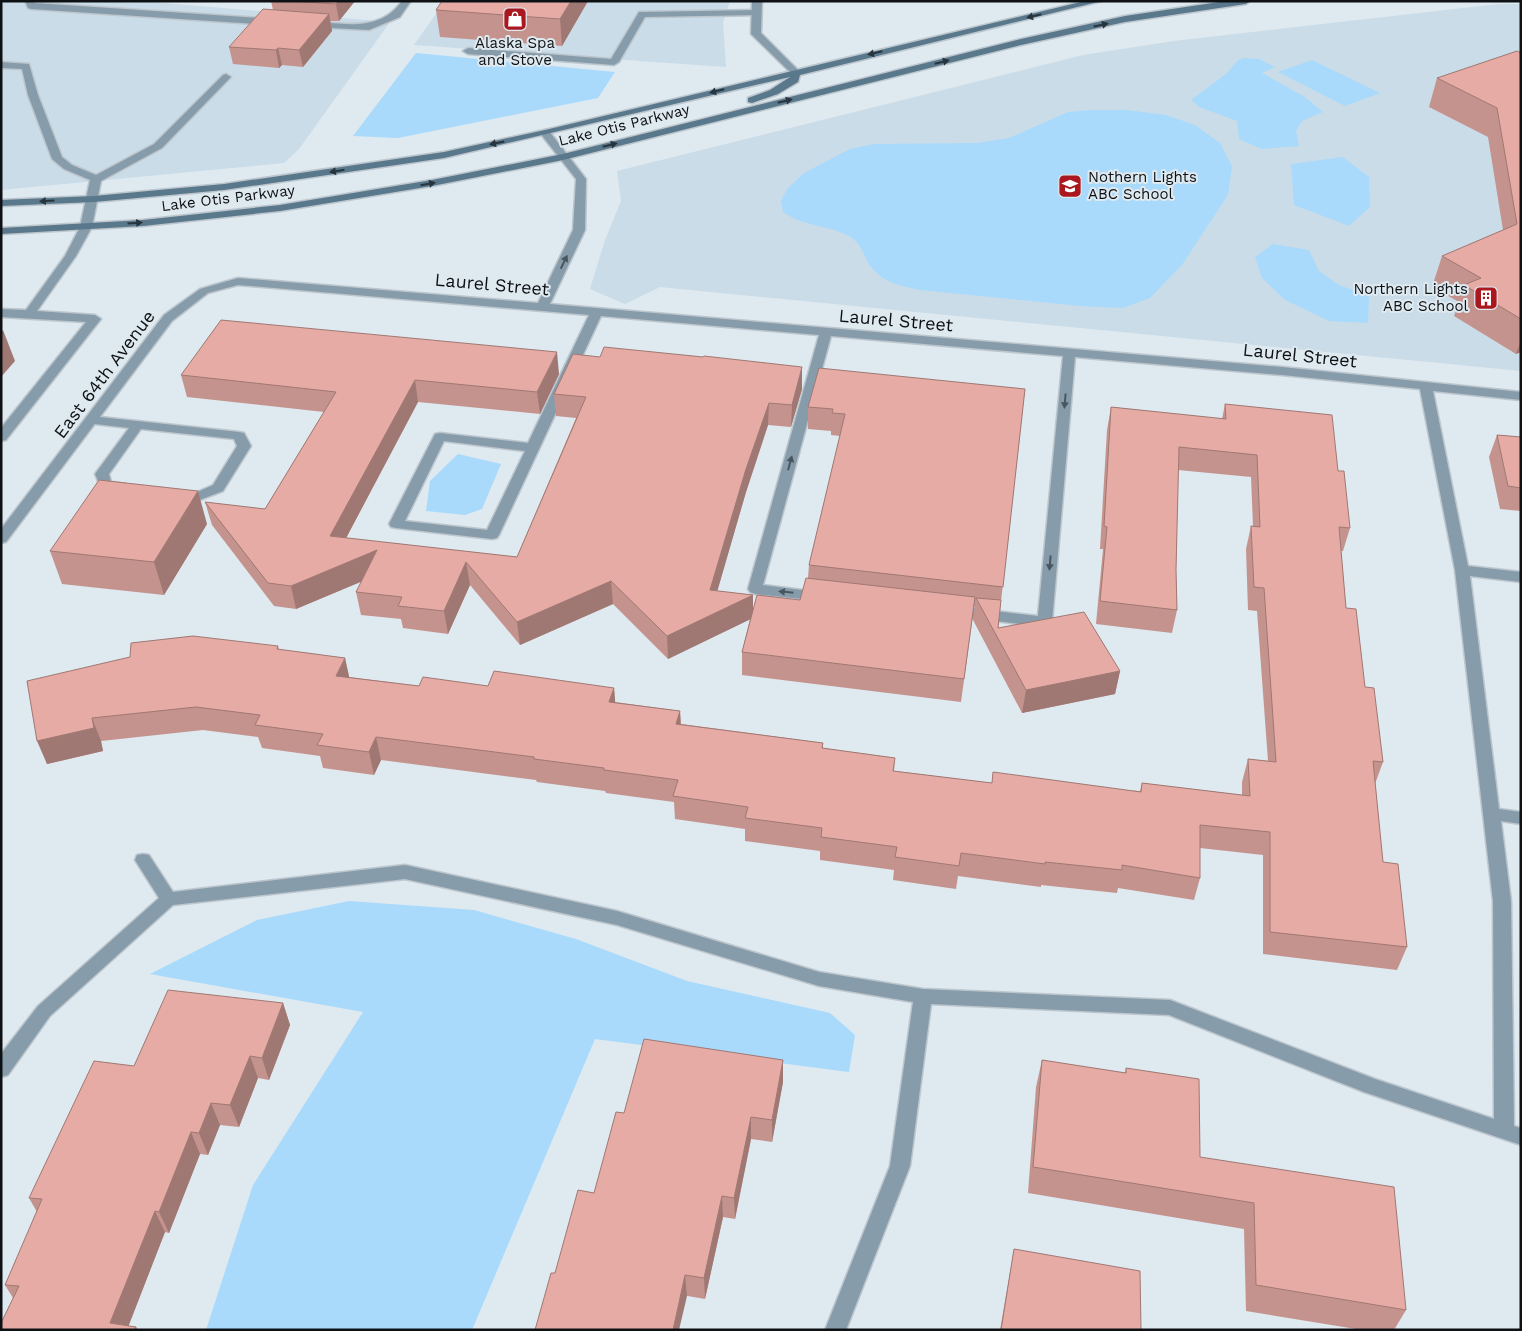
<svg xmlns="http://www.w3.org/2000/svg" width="1522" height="1331" font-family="'Work Sans',sans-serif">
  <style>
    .built { fill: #cadce8 }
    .green { fill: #a9dafb }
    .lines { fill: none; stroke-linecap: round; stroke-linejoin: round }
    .lane-casing { stroke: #bdc6cd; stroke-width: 3 }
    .street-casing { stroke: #bdc6cd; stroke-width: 3 }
    .secondary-casing { stroke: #bdc6cd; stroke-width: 3 }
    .lane { fill: #879caa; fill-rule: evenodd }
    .street { fill: #879caa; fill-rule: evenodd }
    .secondary { fill: #59788c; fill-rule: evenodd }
    .wall { fill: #c5938d }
    .shaded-wall { fill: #a07873 }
    .building { fill: #e5aba4; stroke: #a07873 }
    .oneway { fill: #28353e }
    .oneway2 { fill: #4a565f }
    .labels { text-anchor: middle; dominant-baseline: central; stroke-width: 4; stroke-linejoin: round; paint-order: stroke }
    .far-poi-label { font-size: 15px; fill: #0e1114; stroke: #dee9f0 }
    .far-street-label { font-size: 15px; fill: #0e1114; stroke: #dee9f0 }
    .street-label { font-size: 18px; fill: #0e1114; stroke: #dee9f0 }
  </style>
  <rect width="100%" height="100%" fill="#dee9f0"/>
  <!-- built -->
  <path class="built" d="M1,1H140L390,22L299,149L284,163L1,190Z
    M445,1H730L723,22L726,67L414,45Z
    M1498,4H1521V371L660,287L625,304L590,289L605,240L621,201L617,171L1083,55L1174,41Z"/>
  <!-- green -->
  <path class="green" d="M416,53L615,72L598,98L398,138L353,136Z
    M1244,58L1259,59L1275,67L1262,73L1305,97L1323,112L1302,121L1296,131L1299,146L1262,149L1239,139L1237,121L1199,107L1191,100L1226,74L1238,60Z
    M1312,60L1380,93L1345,106L1278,72Z
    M1091,110H1127L1166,115L1195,125L1220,143L1232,166L1228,195L1182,265L1150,298L1123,308L1080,306L920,290C902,286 884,283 872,268C863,257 862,242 847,235C826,225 802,226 783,212L781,201L787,189L804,173L850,149L873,144L977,143L1009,138L1068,112Z
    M1343,157L1369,177L1370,207L1349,226L1294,205L1291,164Z
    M1273,244L1309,250L1319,271L1339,285L1369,296L1368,323L1329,321L1285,300L1262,278L1255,257Z
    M458,454L501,464L482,509L465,515L426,511L430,481Z
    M349,901L474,910L576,939L687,981L830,1013L855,1035L849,1072L595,1039L472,1330H206L253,1185L363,1012L150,974L257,920Z"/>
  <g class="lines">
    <!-- lane casing -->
    <g class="lane-casing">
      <path id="lane" d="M757,10L760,11V15L645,17L619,62L614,65L468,54L463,51L468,48L611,59L639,12Z
        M1,62L29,64L38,95L62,157L72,165L96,175L154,144L223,75L226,74L231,77L162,148L101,181L92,227L76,256L37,311L95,315L101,319L6,440L1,441V428L86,322L1,317V309L26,310L65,256L80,227L90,180L64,169L52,159L28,95L22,69L1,68Z
        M91,416L239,432L244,433L251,446L223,491L197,501L178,499L171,495L173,492L195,493L213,485L237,446L234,439L141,429L109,474L111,482L126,484L128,487C122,494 109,490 101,488L95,474L129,428L86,423L85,420Z"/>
    </g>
    <!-- street casing -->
    <g class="street-casing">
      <path id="street" d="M25,1H34L35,3L273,19L278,22L273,25L31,9L28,8Z
        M402,1H411L400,17L369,30L311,27L306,24L311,21C345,24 380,32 402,1Z
        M752,1H762L761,33L798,70V74H792L751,34Z
        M545,130L549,131L586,179L585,230L550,304L1282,367L1521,392V400L1433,391L1468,566L1521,572V582L1470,576L1499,809L1521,812V824L1501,821L1511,901L1514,1126L1521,1128V1145L1364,1092L1169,1015L931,1004L910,1166L846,1330H825L890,1166L913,1002L819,986L617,925L405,879L173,905L50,1016L8,1075L1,1077V1054L38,1006L159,898L135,860L137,855L143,854L149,855L173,892L405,865L617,911L819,972L923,989L1170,1000L1375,1079L1494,1119L1493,901L1455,570L1420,389L1282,375L1075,357L1052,622L1050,625L1045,627L953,616L948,614L946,611L948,608L953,606L1038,616L1063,356L831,336L763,585L826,593L828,596L826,599L821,601L755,594L750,592L748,589L819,335L601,316L499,535L497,538L492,539L396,528L391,527L389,524L435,434L440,433L528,443L589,315L238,285L208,293L172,321L6,542L1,543V529L164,315L200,289L238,278L538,303L573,230L576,179L540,133ZM444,441L525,451L487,530L405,521Z"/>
    </g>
    <!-- secondary casing -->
    <g class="secondary-casing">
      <path id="secondary" d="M1085,1H1102L800,75L798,82L778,94L752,103L748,102V98L770,90L790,77L444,158L224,190L94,202L1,206V200L94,196L224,184L444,152L545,130Z
        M1226,1H1250L1246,4L1125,22L1021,45L563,160L432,186L280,211L143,226L1,234V228L143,220L280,205L432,180L563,154L1021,39L1125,16Z"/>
    </g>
    <!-- lane -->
    <use href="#lane" class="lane"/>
    <!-- street -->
    <use href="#street" class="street"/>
    <!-- secondary -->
    <use href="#secondary" class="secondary"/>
  </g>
  <!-- wall -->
  <path class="wall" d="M271,1H355L339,21H330L332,31L303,67L282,65L279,68L233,64L229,47L273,10Z
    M588,1L562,46L440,37L436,10Z
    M1521,53V352L1516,354L1454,316L1459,302L1432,287L1442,256L1503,230L1488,137L1429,107L1437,78Z
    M559,374L540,414L418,402L346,538L517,557L576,418L556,416L554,394L802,389L791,427L768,425L746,492L717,591L753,595V609L800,600L808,578L809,565L840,436L831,435V431L808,429V407L1025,389L998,628L1120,671L1115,694L1022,713L973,620L975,607H974L961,702L742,675V652L750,619L668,659L613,604L520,645L470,585L448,634L403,628L401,619L361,615L356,592L362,581L296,609L274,606L212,525L205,502L265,509L324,412L187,397L181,375Z
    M1225,404L1338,471L1350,528L1343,551H1341L1346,608L1383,762L1375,784L1383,862L1407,947L1397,970L1263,954V855L1200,848V878L1194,900L1118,888L1117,893L1041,885V887L958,876L956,889L893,880L894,870L820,860V851L745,841V829L675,819L674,802L606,793L605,791L537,782L536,780L381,760L374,775L323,768L320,756L262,748L258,737L203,730L101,741L103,751L47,764L27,681L278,646L279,650L345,658L349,677L419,686H488L614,688L615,702L680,711L681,724L823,743V748L895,758L894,771L991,783L1140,791L1142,783L1242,795V782L1248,759L1268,761L1257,611L1248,610L1246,549L1251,526H1253L1251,477L1178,470L1176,570L1177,610L1172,633L1096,624L1103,549H1100L1107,430L1111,407L1222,419Z
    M1497,435L1521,437V511L1500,509L1489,457Z
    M207,524L164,595L62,584L50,551Z
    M283,1003L290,1025L269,1080L258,1078L239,1127L220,1125L208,1155L200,1154L169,1233L165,1232L128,1326L136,1327L138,1330H1L13,1298L5,1285L37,1212L29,1198L134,1066Z
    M783,1060V1082L772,1142L751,1139L735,1219L723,1217L705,1299L555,1273L594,1193L624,1113Z
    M1042,1060L1125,1073L1126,1068L1200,1157L1406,1310L1394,1330H1362L1246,1311L1244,1229L1028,1193L1036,1087Z
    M1014,1249L1141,1330H1000Z"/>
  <!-- shaded-wall -->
  <path class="shaded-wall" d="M339,1H355L339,21L336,4Z
    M571,1H588L562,46L560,19Z
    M329,14L332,31L303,67L299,50Z
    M278,48L282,65L279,68L276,50Z
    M3,330L15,361L1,377V332Z
    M1521,341V352L1516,354Z
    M557,352L559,374L540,414L537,392Z
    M802,367V389L791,427L792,405Z
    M415,380L418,402L335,559L330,536Z
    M769,403L768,425L746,492L711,613L710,590L746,469Z
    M198,491L207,524L164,595L154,562Z
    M377,550L382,573L296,609L291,586Z
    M466,562L470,585L448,634L444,611Z
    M611,581L613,604L520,645L517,622Z
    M753,595V618L668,659L667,636Z
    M345,658L350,681L336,676Z
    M1120,671L1115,694L1022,713L1026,690Z
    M614,688L616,711L609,702Z
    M680,711L681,734L676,724Z
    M92,718L101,741L103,751L47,764L37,741Z
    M376,737L381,760L374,775L369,752Z
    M283,1003L290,1025L269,1080L262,1058Z
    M250,1056L258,1078L239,1127L230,1105Z
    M783,1060V1082L772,1142V1120Z
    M211,1103L220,1125L208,1155L199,1133Z
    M751,1117V1139L735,1219L734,1198Z
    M191,1132L200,1154L169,1233L159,1212Z
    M722,1196L723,1217L705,1299L704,1278Z
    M155,1211L165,1232L127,1330L110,1323Z
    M685,1275L687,1296L679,1330H673Z"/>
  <!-- building -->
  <path class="building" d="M289,1H339L336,4Z
    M442,1H571L560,19L436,10Z
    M263,9L329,14L299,50L278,48L276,50L229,47Z
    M1517,51L1521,53V319L1464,285L1481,278L1442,256L1517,224L1497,108L1437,78Z
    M221,320L557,352L537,392L415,380L330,536L517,557L586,397L554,394L573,354L600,357L604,347L703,357L704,356L802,367L792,405L769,403L746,469L710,590L753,595L667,636L611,581L517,622L466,562L444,611L398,606L402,597L356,592L377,550L291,586L268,583L205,502L265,509L336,392L181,375Z
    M819,368L1025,389L1003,587L809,565L845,414L832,413L833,409L808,407Z
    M1225,404L1332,415L1338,471H1344L1350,528L1339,527L1346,608L1356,609L1365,687L1374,688L1383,762L1373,761L1383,862L1398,864L1407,947L1270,932V832L1200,825V878L1122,865V870L1045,862V864L961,853L959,866L895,857L897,847L821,837L822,828L745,818L748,807L673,796L678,780L604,770V768L534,759V757L376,737L369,752L317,745L323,734L255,725L260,715L196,707L92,718L94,728L37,741L27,681L130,657L131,643L193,636L278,646L277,649L345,658L336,676L419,686L423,677L488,686L494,671L614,688L609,702L680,711L676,724L823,743L822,748L895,758L893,771L992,783L993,772L1141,792L1142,783L1250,796L1248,759L1276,762L1264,588L1254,587L1251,526L1260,527L1257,455L1179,447L1176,570L1177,610L1100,601L1107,527L1104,526L1111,407L1226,419Z
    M1497,435L1521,437V488L1508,486Z
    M99,480L198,491L154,562L50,551Z
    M806,578L975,597L964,679L742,652L757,595L800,600Z
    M976,598L1001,600L998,628L1084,612L1120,671L1026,690Z
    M168,990L283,1003L262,1058L250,1056L230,1105L211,1103L199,1133L191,1132L159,1212L155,1211L110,1323L136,1327L135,1330H1V1323L19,1286L5,1285L42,1199L29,1198L94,1061L134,1066Z
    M644,1039L783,1060L772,1120L751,1117L734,1198L722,1196L704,1278L685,1275L673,1330H535L551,1273H555L578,1190L594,1193L616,1112L624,1113Z
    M1042,1060L1126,1073V1068L1199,1079L1200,1157L1394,1187L1406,1310L1256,1285L1254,1203L1033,1167Z
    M1014,1249L1140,1271L1141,1330H1001Z"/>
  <!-- one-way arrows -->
  <defs><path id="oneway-solid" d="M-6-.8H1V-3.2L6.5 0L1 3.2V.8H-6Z" transform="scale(1.25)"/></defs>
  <g class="oneway">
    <use href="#oneway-solid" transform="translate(1034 16) rotate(167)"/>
    <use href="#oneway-solid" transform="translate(1101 25) rotate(-12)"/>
    <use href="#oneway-solid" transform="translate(875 53) rotate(167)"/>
    <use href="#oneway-solid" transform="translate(942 62) rotate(-14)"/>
    <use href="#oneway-solid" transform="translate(717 91) rotate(166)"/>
    <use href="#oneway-solid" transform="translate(785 101) rotate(-14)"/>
    <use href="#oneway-solid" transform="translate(497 143) rotate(168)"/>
    <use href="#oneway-solid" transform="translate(610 145) rotate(-14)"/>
    <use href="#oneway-solid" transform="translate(337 171) rotate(171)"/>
    <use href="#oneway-solid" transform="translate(428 184) rotate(-10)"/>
    <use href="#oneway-solid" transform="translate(47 201) rotate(177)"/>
    <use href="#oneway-solid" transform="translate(135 223) rotate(-4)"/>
  </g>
  <g class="oneway2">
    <use href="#oneway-solid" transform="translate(564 262) rotate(-64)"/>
    <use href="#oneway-solid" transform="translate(1065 401) rotate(95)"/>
    <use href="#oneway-solid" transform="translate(790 463) rotate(-75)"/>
    <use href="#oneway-solid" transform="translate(1050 563) rotate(95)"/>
    <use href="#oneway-solid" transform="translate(786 592) rotate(-174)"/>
  </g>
  <!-- icons -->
  <defs>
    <g id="shop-square" transform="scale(1.25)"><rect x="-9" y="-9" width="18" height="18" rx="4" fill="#ab171f" stroke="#dee9f0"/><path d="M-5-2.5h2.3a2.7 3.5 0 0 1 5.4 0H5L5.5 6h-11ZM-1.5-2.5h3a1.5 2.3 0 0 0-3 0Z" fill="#fff"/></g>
    <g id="school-square" transform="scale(1.25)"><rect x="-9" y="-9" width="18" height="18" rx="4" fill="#ab171f" stroke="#dee9f0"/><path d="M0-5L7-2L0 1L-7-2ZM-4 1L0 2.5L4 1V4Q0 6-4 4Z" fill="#fff"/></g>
    <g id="building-square" transform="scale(1.25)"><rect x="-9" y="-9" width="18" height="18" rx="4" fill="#ab171f" stroke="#dee9f0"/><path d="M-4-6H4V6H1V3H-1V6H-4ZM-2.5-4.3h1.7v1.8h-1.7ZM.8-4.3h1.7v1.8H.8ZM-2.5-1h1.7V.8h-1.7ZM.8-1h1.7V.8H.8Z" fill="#fff"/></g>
  </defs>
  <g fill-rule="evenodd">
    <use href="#shop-square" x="515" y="19"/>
    <use href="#school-square" x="1070" y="186"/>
    <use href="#building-square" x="1486" y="298"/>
  </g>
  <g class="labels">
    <!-- far-poi labels -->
    <g class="far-poi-label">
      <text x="515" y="43">Alaska Spa<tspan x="515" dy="17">and Stove</tspan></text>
      <text x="1088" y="177" text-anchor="start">Nothern Lights<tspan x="1088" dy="17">ABC School</tspan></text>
      <text x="1468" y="289" text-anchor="end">Northern Lights<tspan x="1468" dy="17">ABC School</tspan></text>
    </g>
    <!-- far-street labels -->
    <g class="far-street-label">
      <text transform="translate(624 125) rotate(-14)">Lake Otis Parkway</text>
      <text transform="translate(228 198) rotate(-7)">Lake Otis Parkway</text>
    </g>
    <!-- street labels -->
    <g class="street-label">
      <text transform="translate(492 284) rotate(5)">Laurel Street</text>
      <text transform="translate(896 320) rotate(5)">Laurel Street</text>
      <text transform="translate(1300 355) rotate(6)">Laurel Street</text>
      <text transform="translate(104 374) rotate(-53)">East 64th Avenue</text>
    </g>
  </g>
  <!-- border -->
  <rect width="1522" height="1331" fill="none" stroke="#0e1114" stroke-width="5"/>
</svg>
